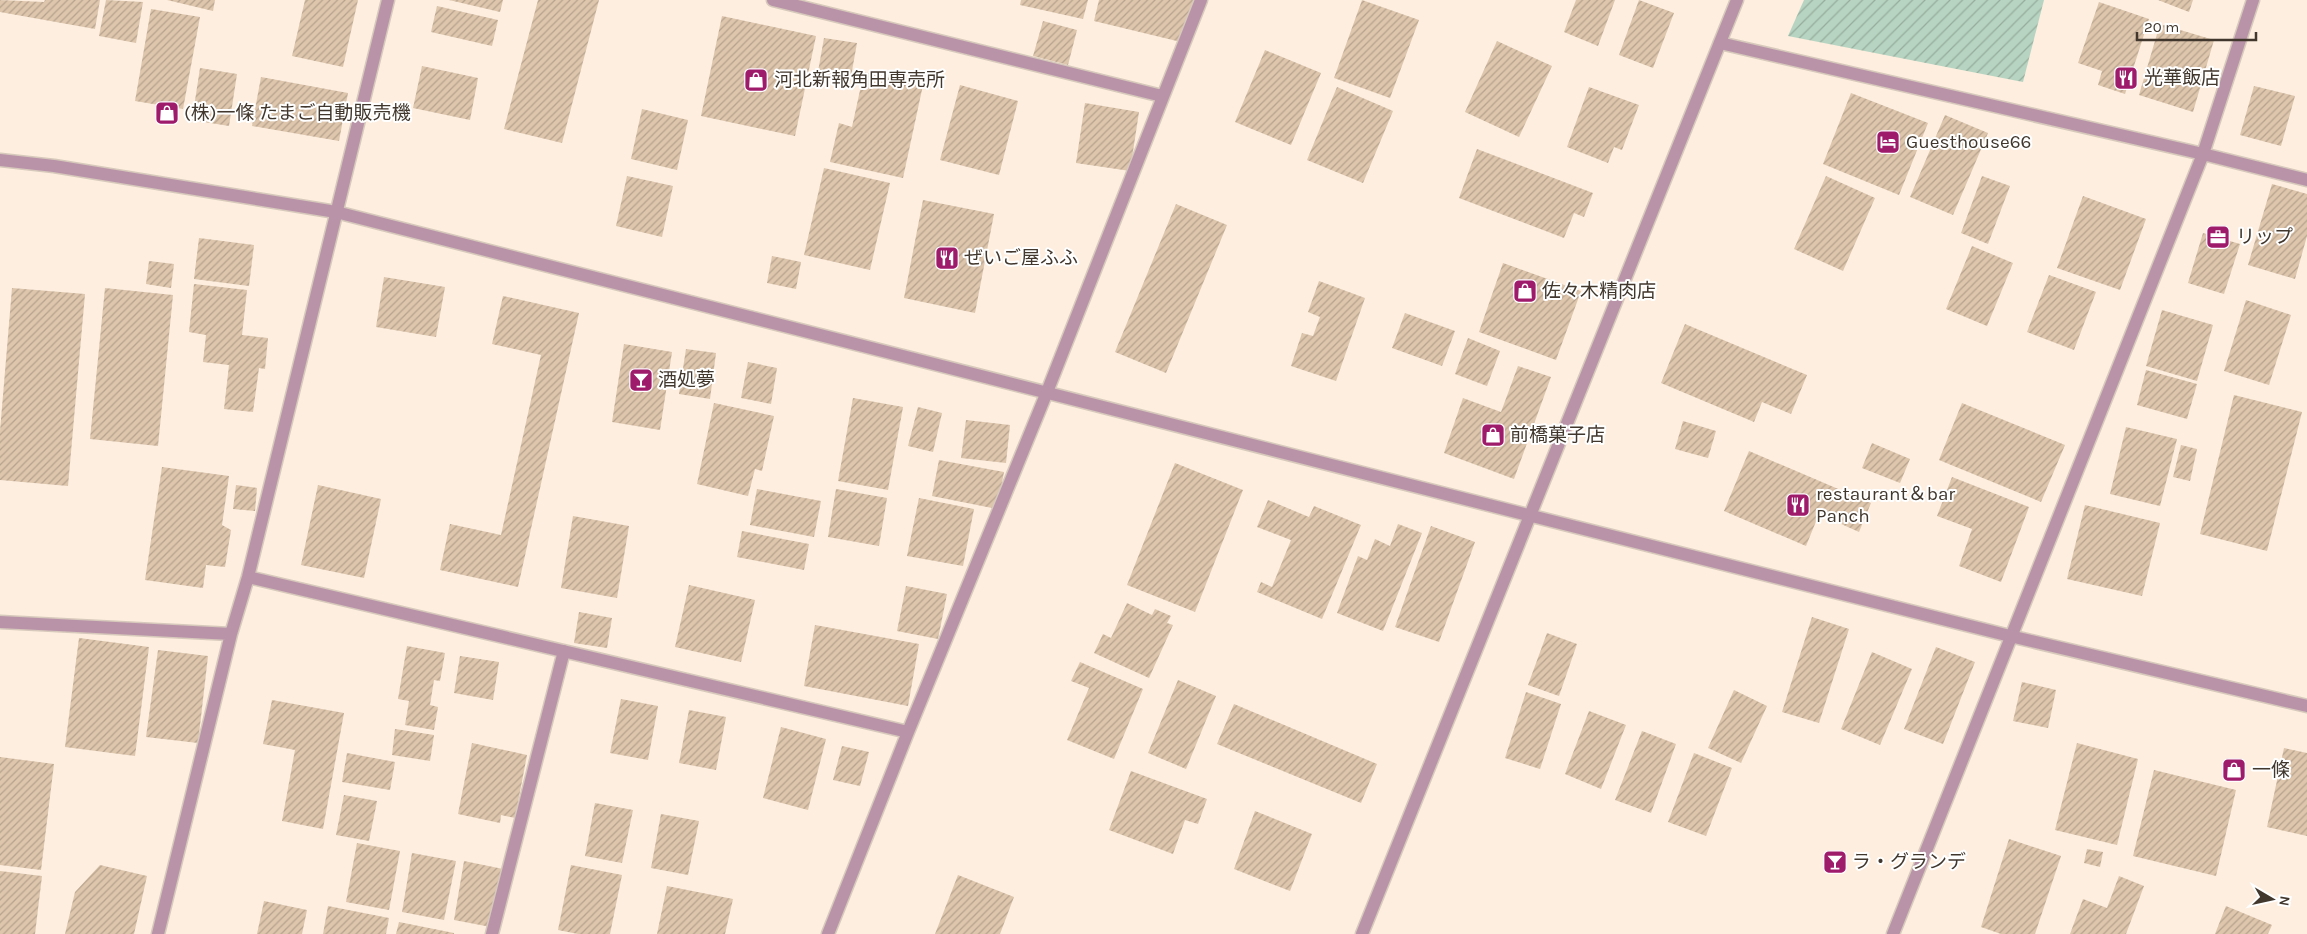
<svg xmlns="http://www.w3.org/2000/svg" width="2307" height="934" font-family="Karla,'Noto Sans JP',sans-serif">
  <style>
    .garden { fill: url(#garden-furrows) }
    .building { fill: url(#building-hatch) }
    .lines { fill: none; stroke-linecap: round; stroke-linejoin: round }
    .minor-casing { stroke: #d7c9bb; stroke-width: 15 }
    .tertiary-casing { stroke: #d7c9bb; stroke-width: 15 }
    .minor { stroke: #b994a9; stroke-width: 12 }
    .tertiary { stroke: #b994a9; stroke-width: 12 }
    .labels { text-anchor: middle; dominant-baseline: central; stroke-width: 4; stroke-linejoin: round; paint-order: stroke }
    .poi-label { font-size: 19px; fill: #41372d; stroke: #fff; text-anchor: start }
  </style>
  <defs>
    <pattern id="garden-furrows" width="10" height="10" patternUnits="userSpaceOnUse" patternTransform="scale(1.25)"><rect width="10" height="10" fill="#b6d4c1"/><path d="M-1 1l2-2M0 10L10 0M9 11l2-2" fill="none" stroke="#96ad9d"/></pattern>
    <pattern id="building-hatch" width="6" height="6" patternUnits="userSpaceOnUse" patternTransform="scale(1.25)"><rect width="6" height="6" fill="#dec6ad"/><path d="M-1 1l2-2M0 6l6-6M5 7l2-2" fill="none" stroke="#b6a28d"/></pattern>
  </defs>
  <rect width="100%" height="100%" fill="#fdeedf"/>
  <!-- garden -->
  <path class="garden" d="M1804,0H2044L2023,82L1788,36Z"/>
  <!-- building -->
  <path class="building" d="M0,0L44,2L45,0H100L95,29L0,12Z
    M106,0L143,2L136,43L99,36Z
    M167,0H215L213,11Z
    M305,0H358L343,67L292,56Z
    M449,0H503L500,12Z
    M538,0H599L562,143L504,129Z
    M1021,0H1088L1083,19L1020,5Z
    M1099,0H1195L1185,43L1094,21Z
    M1362,0L1419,20L1390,98L1334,78Z
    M1576,0H1615L1598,46L1564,32Z
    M1639,0L1674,13L1653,68L1619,55Z
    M2158,0H2193L2189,12Z
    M2099,2L2149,19L2125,94L2098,85L2102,71L2078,63Z
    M437,6L498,20L492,46L431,32Z
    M151,9L200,17L183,109L135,101Z
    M722,16L816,36L795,136L701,116Z
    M1043,21L1077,30L1068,65L1033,56Z
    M2160,24L2214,40L2193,112L2139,95Z
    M824,38L857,43L850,82L817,77Z
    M1497,41L1552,66L1519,137L1465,112Z
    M1265,50L1321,73L1291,145L1235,122Z
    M422,66L478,78L470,120L413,108Z
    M200,68L237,74L229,126L192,120Z
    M864,72L923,85L903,178L830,162L839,123L852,127Z
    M261,77L348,93L339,141L252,126Z
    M960,85L1018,101L999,175L940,160Z
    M2254,86L2295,96L2281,146L2240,135Z
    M1337,87L1393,111L1363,183L1307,160Z
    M1589,87L1639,105L1622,150L1614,147L1608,163L1567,147Z
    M1851,93L1928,123L1899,195L1823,164Z
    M1085,103L1139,112L1130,171L1076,163Z
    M161,108L172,110L170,118L160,116Z
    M642,109L688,120L677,170L631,159Z
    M1945,115L1988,133L1953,215L1910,197Z
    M1477,149L1593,193L1584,217L1574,213L1564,238L1459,198Z
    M824,168L890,183L870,270L804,255Z
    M627,176L673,186L662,237L616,226Z
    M1826,176L1875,198L1843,271L1794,249Z
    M1982,176L2010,186L1988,244L1961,233Z
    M2272,184L2307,194V236L2295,279L2248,265Z
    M2083,196L2146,219L2120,290L2057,268Z
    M923,200L994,214L975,313L904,298Z
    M1176,204L1227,225L1166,373L1115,352Z
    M2203,233L2240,244L2224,294L2188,283Z
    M199,238L254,245L249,286L194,279Z
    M1972,246L2013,263L1987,326L1946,309Z
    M772,256L801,262L796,289L767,283Z
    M149,261L174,264L171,288L146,284Z
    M1503,263L1581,291L1556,360L1479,332Z
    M2049,275L2096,292L2074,350L2027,332Z
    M384,277L445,287L436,337L376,327Z
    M1319,281L1365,298L1336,381L1291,366L1302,333L1313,336L1320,317L1308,312Z
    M194,284L247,290L242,335L268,338L265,369L259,368L253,412L224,409L229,365L203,362L206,335L189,332Z
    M12,288L85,294L68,486L0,480V431Z
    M105,288L173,295L158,446L90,439Z
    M503,296L579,313L518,587L440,570L450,524L501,535L541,355L492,344Z
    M2246,300L2291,315L2269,385L2224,371Z
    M2162,310L2213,325L2197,381L2146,366Z
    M1405,313L1455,331L1442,366L1392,348Z
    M1685,324L1807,375L1791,414L1762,402L1754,422L1661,383Z
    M1468,338L1500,351L1487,386L1455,374Z
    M624,344L672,352L660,430L612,422Z
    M686,349L716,353L710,399L679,394Z
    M748,362L777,368L771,404L741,398Z
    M1518,366L1551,377L1514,479L1444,453L1463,398L1501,412Z
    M2146,370L2197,384L2187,419L2137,405Z
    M2234,395L2302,412L2267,551L2200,534Z
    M853,398L903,407L888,490L838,481Z
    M714,403L774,416L762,471L755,469L748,496L697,484Z
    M1962,403L2065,445L2041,502L1939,460Z
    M918,407L942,413L933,452L908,446Z
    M966,420L1010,425L1006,463L961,458Z
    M1683,421L1716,431L1708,458L1675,449Z
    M2126,427L2177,439L2160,506L2110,494Z
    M1872,443L1910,459L1900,483L1862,468Z
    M2181,445L2197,449L2190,481L2173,477Z
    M1749,451L1871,503L1859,532L1819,514L1806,546L1724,511Z
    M939,460L1004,472L997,509L932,496Z
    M1175,463L1243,490L1195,612L1127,585Z
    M162,467L229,476L222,525L231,530L225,567L206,565L203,588L145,580Z
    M1952,477L2029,507L2001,582L1959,566L1972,529L1937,516Z
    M236,485L257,488L255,511L233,509Z
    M318,485L381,499L364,578L301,565Z
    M757,489L821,501L814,537L750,525Z
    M836,489L887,498L879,546L828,537Z
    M919,498L974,509L963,566L907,556Z
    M1268,500L1309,517L1314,506L1361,525L1322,619L1257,592L1261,582L1272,587L1291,540L1257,527Z
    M2085,505L2160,523L2142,596L2067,579Z
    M573,516L629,526L617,598L561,588Z
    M1398,524L1422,533L1383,631L1337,613L1358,556L1367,560L1375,539L1390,546Z
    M1431,526L1475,542L1439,642L1395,627Z
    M742,531L809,544L804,570L737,557Z
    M689,585L755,600L741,662L675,647Z
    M906,586L947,594L938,639L897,631Z
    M1127,603L1152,615L1155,609L1171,616L1167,623L1173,625L1149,678L1094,653L1103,634L1111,638Z
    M579,612L612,618L607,648L574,643Z
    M1812,617L1849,629L1819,723L1782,712Z
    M815,625L919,644L908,706L804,686Z
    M1547,633L1577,644L1559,696L1528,685Z
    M79,638L149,647L135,756L65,747Z
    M407,646L445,653L440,681L434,680L430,705L438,707L434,730L405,725L409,701L398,699Z
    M1936,647L1975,662L1943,744L1904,729Z
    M158,650L208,656L198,743L146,737Z
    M1872,652L1912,669L1880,745L1841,729Z
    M460,656L499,662L493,700L454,693Z
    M1080,662L1143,689L1114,759L1067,740L1089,688L1071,681Z
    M1178,680L1216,696L1186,769L1148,753Z
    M2022,682L2056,690L2048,728L2013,721Z
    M1734,690L1767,706L1741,763L1708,748Z
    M1526,692L1561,704L1540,769L1505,758Z
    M621,699L658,706L648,760L610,753Z
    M272,700L344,713L323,829L282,821L295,750L263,744Z
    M1234,704L1377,764L1361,803L1217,744Z
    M689,710L726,717L716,770L679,763Z
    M1589,711L1626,725L1601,789L1565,774Z
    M781,727L826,739L808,810L763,798Z
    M395,729L434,735L430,761L392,755Z
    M1642,731L1676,744L1651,813L1615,800Z
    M472,743L527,755L515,818L501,815L500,823L458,814Z
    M2077,743L2138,759L2117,845L2055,830Z
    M842,746L869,752L860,786L833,780Z
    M2284,748L2307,753V836L2267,827Z
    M347,753L395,762L390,790L342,782Z
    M1694,753L1732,768L1706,836L1668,822Z
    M0,757L54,764L41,870L0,865Z
    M2154,770L2236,790L2216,876L2133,856Z
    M1131,771L1207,799L1198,824L1185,820L1173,854L1109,830Z
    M344,795L377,801L369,841L336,835Z
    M595,803L633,810L622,863L585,856Z
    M1255,811L1312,834L1290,891L1234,869Z
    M661,814L699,821L688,875L651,868Z
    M2009,839L2061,856L2035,934H2001L1981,927Z
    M357,843L400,851L389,910L346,902Z
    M2087,849L2103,852L2100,867L2084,863Z
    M412,853L456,861L444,920L402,912Z
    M464,861L508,870L496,928L454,920Z
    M100,865L147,876L134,934H65L75,892Z
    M571,865L622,875L610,934H578L558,930Z
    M0,871L42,876L35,934H0Z
    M958,875L1014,897L1000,934H935Z
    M2119,876L2144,886L2126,934H2070L2083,899L2107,908Z
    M667,886L733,899L725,934H657Z
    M264,901L307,910L302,934H257Z
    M328,906L389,918L386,934H323Z
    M2226,906L2272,925L2268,934H2215Z
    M399,922L454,933V934H396Z"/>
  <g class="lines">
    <!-- minor casing -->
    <g class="minor-casing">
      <path id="minor" d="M773,0L1162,96
        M1720,43L2203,154L2307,180
        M248,577L908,732
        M0,622L231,634
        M158,934L231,634L248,577L388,0
        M492,934L564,651
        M828,934L908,732L1047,392L1201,0
        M1893,934L2203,154L2253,0"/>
    </g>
    <!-- tertiary casing -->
    <g class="tertiary-casing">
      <path id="tertiary" d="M0,160L54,166L336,212L1528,515L2010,636L2307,706
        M1362,934L1737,0"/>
    </g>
    <!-- minor -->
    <use href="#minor" class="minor"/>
    <!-- tertiary -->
    <use href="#tertiary" class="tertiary"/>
  </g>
  <!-- icons -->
  <defs>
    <g id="restaurant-square" transform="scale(1.25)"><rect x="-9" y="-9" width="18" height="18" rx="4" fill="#9e1a6b" stroke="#fff"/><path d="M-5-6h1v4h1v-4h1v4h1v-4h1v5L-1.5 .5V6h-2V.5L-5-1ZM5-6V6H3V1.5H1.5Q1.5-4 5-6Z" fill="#fff"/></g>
    <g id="shop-square" transform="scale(1.25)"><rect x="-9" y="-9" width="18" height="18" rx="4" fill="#9e1a6b" stroke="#fff"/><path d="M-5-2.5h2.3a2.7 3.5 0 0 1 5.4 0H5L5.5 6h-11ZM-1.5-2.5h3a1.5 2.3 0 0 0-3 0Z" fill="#fff"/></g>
    <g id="hotel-square" transform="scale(1.25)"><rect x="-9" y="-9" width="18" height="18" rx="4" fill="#9e1a6b" stroke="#fff"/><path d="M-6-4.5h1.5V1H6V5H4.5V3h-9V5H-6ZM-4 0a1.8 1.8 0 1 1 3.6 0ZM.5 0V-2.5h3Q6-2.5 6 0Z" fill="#fff"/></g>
    <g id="office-square" transform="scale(1.25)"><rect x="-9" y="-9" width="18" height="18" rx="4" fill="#9e1a6b" stroke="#fff"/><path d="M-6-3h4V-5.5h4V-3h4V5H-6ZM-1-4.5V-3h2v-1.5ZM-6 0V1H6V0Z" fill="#fff"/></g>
    <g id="bar-square" transform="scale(1.25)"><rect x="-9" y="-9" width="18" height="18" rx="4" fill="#9e1a6b" stroke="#fff"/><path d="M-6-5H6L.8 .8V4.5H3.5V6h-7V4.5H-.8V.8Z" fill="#fff"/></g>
  </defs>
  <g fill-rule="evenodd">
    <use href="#restaurant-square" x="2126" y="78"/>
    <use href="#shop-square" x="756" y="80"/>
    <use href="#shop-square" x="167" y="113"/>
    <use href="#hotel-square" x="1888" y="142"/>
    <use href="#office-square" x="2218" y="237"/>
    <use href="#restaurant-square" x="947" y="258"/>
    <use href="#shop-square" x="1525" y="291"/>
    <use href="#bar-square" x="641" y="380"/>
    <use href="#shop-square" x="1493" y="435"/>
    <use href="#restaurant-square" x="1798" y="505"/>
    <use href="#shop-square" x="2234" y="770"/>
    <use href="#bar-square" x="1835" y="862"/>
  </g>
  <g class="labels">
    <!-- poi labels -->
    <g class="poi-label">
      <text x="2144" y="78">光華飯店</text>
      <text x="774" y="80">河北新報角田専売所</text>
      <text x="184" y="113">(株)一條 たまご自動販売機</text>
      <text x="1906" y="142">Guesthouse66</text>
      <text x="2236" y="237">リップ</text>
      <text x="964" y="258">ぜいご屋ふふ</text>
      <text x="1542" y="291">佐々木精肉店</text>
      <text x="658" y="380">酒処夢</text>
      <text x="1510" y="435">前橋菓子店</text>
      <text x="1816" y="494">restaurant＆bar<tspan x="1816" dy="22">Panch</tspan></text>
      <text x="2252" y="770">一條</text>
      <text x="1852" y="862">ラ・グランデ</text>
    </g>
  </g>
  <!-- north arrow -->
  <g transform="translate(2272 899) rotate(99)" stroke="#ffffff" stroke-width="4" paint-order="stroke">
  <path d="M0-4L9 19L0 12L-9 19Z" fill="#41372d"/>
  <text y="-8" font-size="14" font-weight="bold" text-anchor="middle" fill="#41372d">N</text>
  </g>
  <!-- scale -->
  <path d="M2137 32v8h119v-8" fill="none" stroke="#41372d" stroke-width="2.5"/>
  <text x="2144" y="32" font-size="15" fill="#41372d" stroke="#ffffff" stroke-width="4" paint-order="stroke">20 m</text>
</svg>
